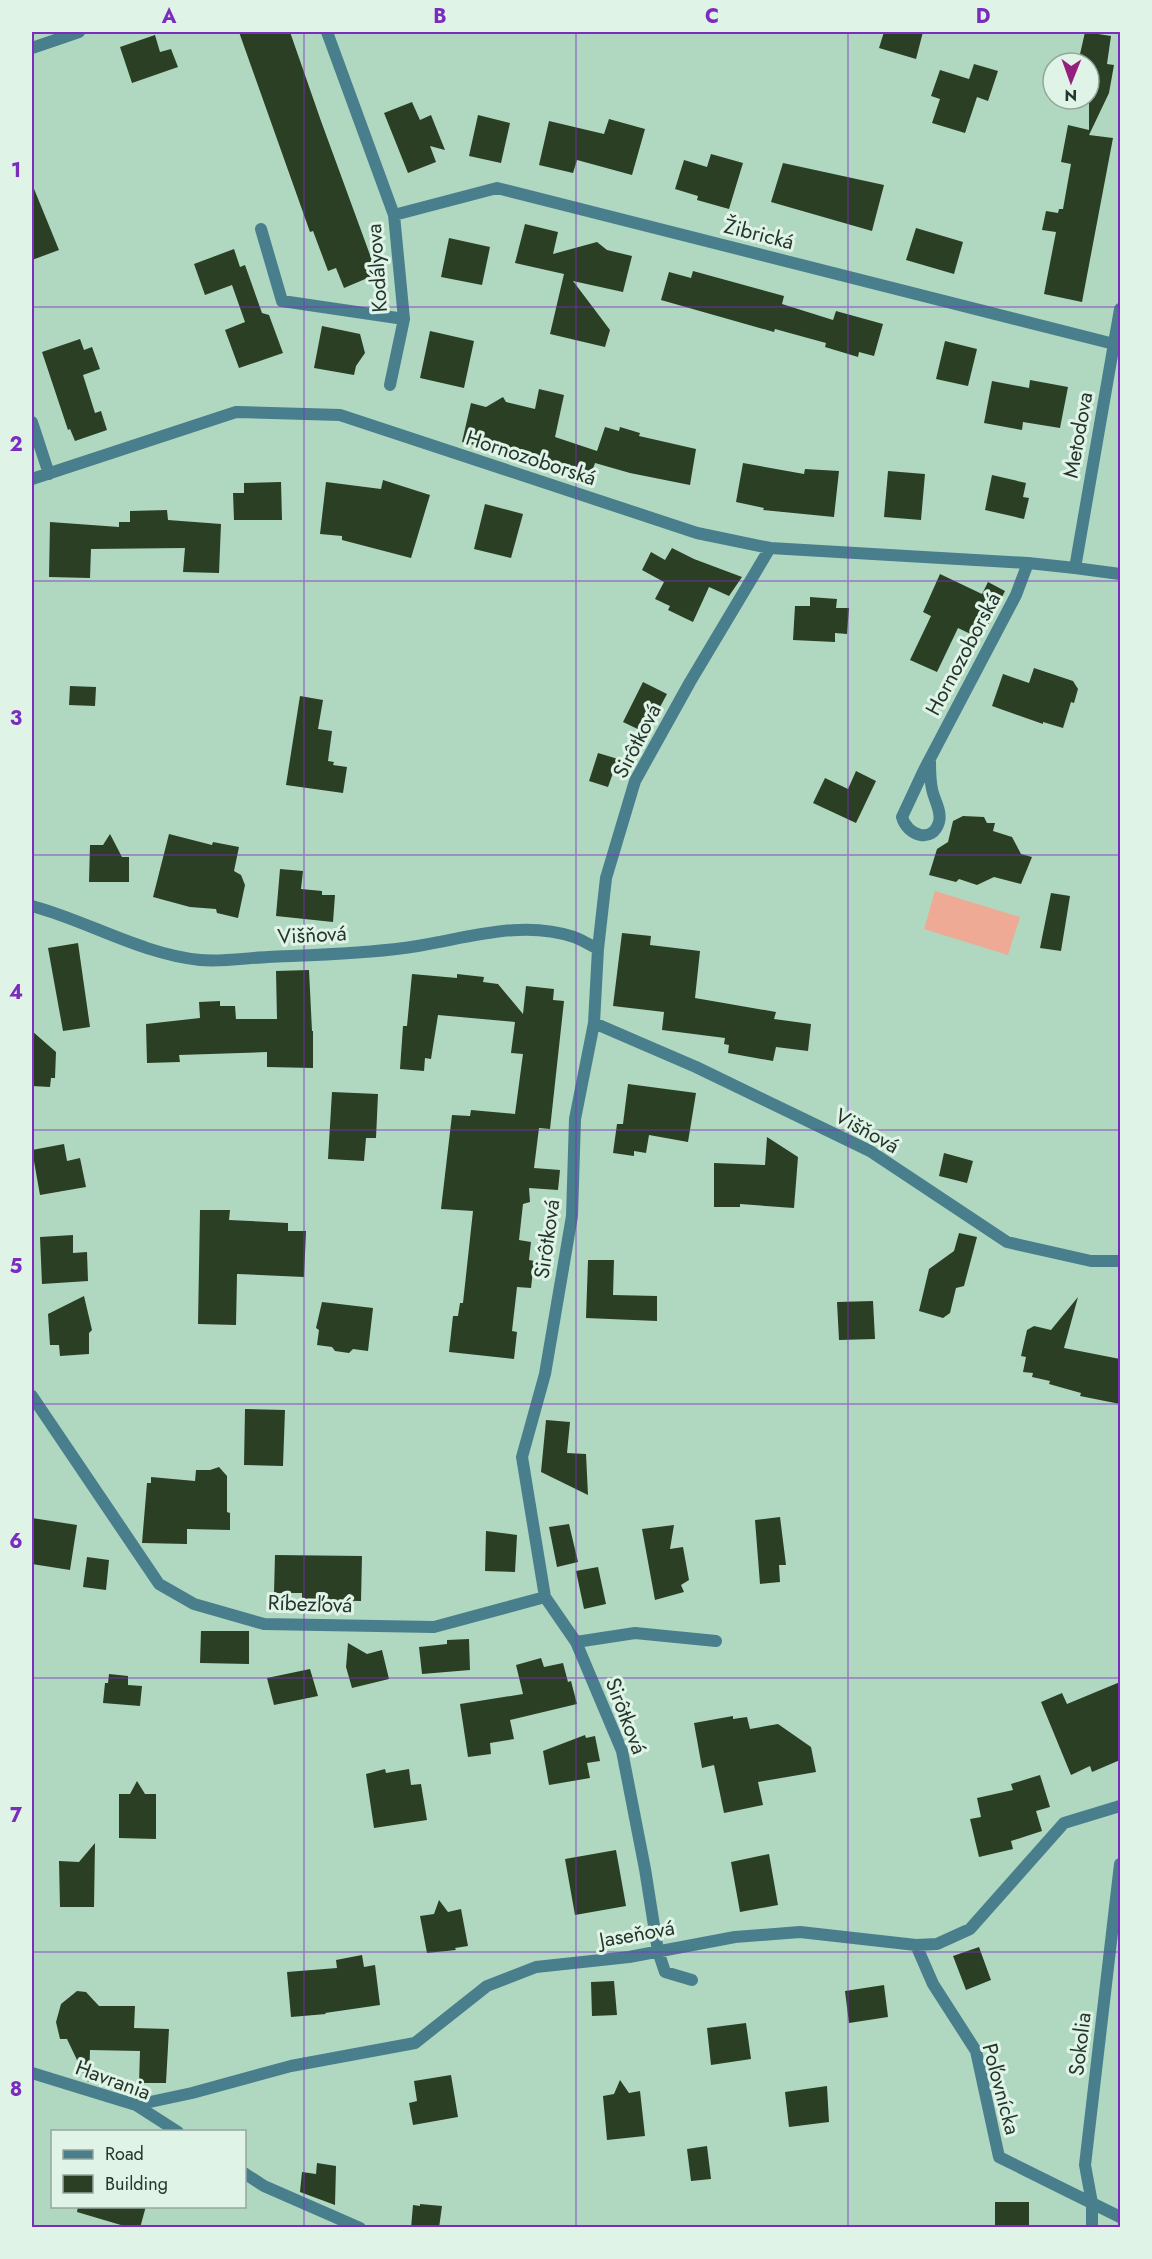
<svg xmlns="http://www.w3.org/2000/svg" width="1152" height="2259" font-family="Jost,sans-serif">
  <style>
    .green { fill: #eeaa95 }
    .building { fill: #2b3f24 }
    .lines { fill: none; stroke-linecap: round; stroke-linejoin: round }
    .minor { stroke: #497e8d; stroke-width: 12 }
    .tertiary { stroke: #497e8d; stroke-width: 12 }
    .grid { fill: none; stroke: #7b2cbf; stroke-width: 1.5; stroke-opacity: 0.55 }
    .labels { text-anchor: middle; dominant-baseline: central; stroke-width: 6; stroke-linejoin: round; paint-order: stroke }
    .street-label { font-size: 21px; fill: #25352b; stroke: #dff3e7 }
    .neatline { fill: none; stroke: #7b2cbf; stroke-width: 2 }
    .grid-label { font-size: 20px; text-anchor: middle; font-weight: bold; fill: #7b2cbf }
  </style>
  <rect width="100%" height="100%" fill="#b0d8c0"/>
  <!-- green -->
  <path class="green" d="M935,891L1020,917L1008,955L924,929Z"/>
  <!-- building -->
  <path class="building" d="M239,32H290L321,121L377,274L344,288L336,268L328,271L313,231L310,232Z
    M884,32H923L916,59L879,48Z
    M1085,32L1111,36L1107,64L1114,65L1109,93L1089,135L1113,138L1082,302L1044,294L1056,232L1042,230L1046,211L1058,213L1059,209H1063L1071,164L1061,162L1068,125L1089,130V63H1078Z
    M155,35L160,52L171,49L178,67L132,83L120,47Z
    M974,64L998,71L988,101L977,97L965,133L932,123L940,99L931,96L940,70L969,79Z
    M412,102L420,120L431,115L445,150L430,146L436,162L408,173L384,113Z
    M478,115L510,123L501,163L469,156Z
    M609,119L645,129L632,175L577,160L573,173L539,165L549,121L604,134Z
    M711,154L743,163L729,209L697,200L698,196L675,189L684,160L707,167Z
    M783,163L884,185L872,231L771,202Z
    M32,184L59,250L32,260Z
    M525,224L558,232L553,254L597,242L607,250L632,256L623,292L573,281L610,330L605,347L550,334L564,274L515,263Z
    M916,228L963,242L954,274L906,260Z
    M449,238L490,247L482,285L441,277Z
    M234,249L240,267L245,265L262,313L269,315L283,353L239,368L225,330L245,322L232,285L205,295L194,264Z
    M693,271L784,296L782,304L833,320L836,311L883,324L874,356L859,352L858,357L825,347L826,343L775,329L774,332L661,300L669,272L691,278Z
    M322,326L360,334L365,353L356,366L354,375L314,368Z
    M430,331L474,341L464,388L420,378Z
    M80,339L84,350L92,347L100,369L83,375L95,413L101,411L107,430L75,441L70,429L68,430L42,352Z
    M945,341L977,349L968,386L936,379Z
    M1030,380L1068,387L1060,428L1023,422L1022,430L984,423L992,381L1029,388Z
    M539,389L564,395L555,437L597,451L605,427L619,431L620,427L640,433L639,436L696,449L690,485L630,473L595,463L592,472L550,460V463L462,442L471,403L486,407L503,397L506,402L535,409Z
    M743,463L804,474L805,469L839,471L834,517L763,510L764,508L736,502Z
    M888,471L925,474L921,520L884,517Z
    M992,475L1026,483L1023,497L1029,498L1024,519L985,510Z
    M383,480L430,495L411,558L342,540V536L320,534L326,482L381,489Z
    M281,482L282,520H234L233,493H244V483Z
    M485,504L523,514L511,558L474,549Z
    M167,510L168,520L221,524L219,573L183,572L185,548L91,549L90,578L49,577L50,522L119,527V522H130V511Z
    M672,548L694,559L742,577L729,596L709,587L693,622L668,610L670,606L655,599L664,582L642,570L651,552L665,560Z
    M940,574L982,594L988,582L1005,591L981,639L958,628L937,672L910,660L931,616L923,612Z
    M810,597L837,599L836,608H849L847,634L835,633V642L793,640L795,606H810Z
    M1034,668L1073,681L1078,689L1074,703L1071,702L1063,728L1043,722V724L992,706L1003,674L1029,683Z
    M643,682L667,694L646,733L623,722Z
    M70,686L96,687L95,706L69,705Z
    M300,696L323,700L318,729L332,731L328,761L334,762L333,765L347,767L343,793L286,785Z
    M598,753L618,759L608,787L589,781Z
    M856,771L876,781L856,823L813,803L825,778L848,789Z
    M963,816L984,817L987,823H995L993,831L1012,837L1021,854L1032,857L1021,884L994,877L977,885L959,879L956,882L929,875L937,849L948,842L953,821Z
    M110,834L122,857H129V882H89L90,845H103Z
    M169,834L212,845L213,842L239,847L234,871L241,875L245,885L238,918L217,913L216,909L190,907L153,897Z
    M280,869L303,871L301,889L322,891V895H335L333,922L276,916Z
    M1051,893L1070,896L1061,951L1040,948Z
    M622,933L651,936L650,945L700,951L695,998L776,1012L774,1019L811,1024L808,1051L776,1047L773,1061L728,1053L729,1045L724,1044L725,1038L662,1030L664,1012L613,1006Z
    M78,943L90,1027L63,1031L48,948Z
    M309,970L312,1031H313V1068L267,1067V1052L179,1055L180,1062L147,1063L146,1024L200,1018L199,1002L220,1001V1006H235L236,1019H277L276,971Z
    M412,974L457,978V974L484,977L483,982L498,984L523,1014L526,986L554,989L553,1000L564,1001L550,1129L539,1128L534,1168L560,1170L558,1190L529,1188L530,1202L523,1204L519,1240L531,1242L529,1260L534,1261L531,1288L517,1287L512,1331L517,1332L514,1359L449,1352L453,1316H458L460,1303H463L473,1211L441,1209L452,1115L470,1116L471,1110L515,1114L523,1054L511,1053L515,1022L438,1015L431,1059L425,1058L424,1071L400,1069L403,1026H407Z
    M32,1031L56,1052L55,1078H51L50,1087L32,1086Z
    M628,1084L696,1093L688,1142L649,1135L646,1153L634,1151V1156L613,1153L617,1124H623Z
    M332,1092L378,1094L376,1138H366L364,1161L328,1159Z
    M767,1137L798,1157L794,1208L740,1204V1207H714V1163L765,1165Z
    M64,1144L67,1161L80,1158L86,1187L40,1195L32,1150Z
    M944,1153L973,1161L967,1183L939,1176Z
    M200,1210H230L229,1220L288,1223V1231H306L304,1277L237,1274L236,1325L198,1324Z
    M959,1233L977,1237L964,1286L956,1288L950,1313L943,1318L919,1311L929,1269L954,1251Z
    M73,1235V1253L87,1252L88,1281L42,1284L40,1237Z
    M588,1260H614L613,1295L657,1296V1321L586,1318Z
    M84,1296L92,1330L89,1333V1354L60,1356L59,1345H50L48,1314Z
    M1078,1297L1064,1348L1120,1359V1404L1080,1396L1081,1393L1049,1384L1050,1381L1032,1377L1033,1373L1023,1372L1026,1357L1021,1356L1027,1330L1034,1326L1051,1330Z
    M873,1301L875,1339L839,1340L837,1302Z
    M322,1302L373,1308L368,1351L353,1349L349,1353L335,1351L332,1347L317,1345L319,1330L316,1328Z
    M245,1409L285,1410L283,1466L244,1465Z
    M546,1420L570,1422L567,1453L586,1454L588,1495L541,1472Z
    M219,1467L227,1476V1512L230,1513V1530L187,1529V1544L142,1543L147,1483H151V1477L195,1481L196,1470H210Z
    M780,1517L786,1565H779L780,1582L760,1584L755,1520Z
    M32,1518L77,1525L70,1570L32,1564Z
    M569,1524L578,1562L557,1567L549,1527Z
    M674,1525L670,1549L683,1547L689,1580L681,1585L684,1592L655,1600L642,1529Z
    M486,1531L517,1535L515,1572L485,1571Z
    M275,1555L362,1556L361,1601L302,1600V1593H274Z
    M87,1557L109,1560L106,1590L83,1587Z
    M598,1567L606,1604L584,1609L576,1571Z
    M201,1631H249V1664L200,1663Z
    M469,1639L470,1670L422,1674L419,1647L447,1644V1640Z
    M348,1643L367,1654L382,1650L389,1679L352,1688L346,1667Z
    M541,1658L544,1667L563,1663L568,1682L571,1681L577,1704L510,1720L514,1739L490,1743L491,1754L468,1757L460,1704L523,1694L516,1665Z
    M310,1669L318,1696L274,1705L267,1678Z
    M109,1674L128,1676V1685L142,1686L140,1706L103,1703L105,1683H108Z
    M1120,1682V1760L1092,1772L1090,1766L1071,1775L1041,1702L1062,1693L1067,1704Z
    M733,1716V1719L747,1717L750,1729L778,1724L811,1747L816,1772L758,1782L763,1805L724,1813L714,1765L702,1768L694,1723Z
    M585,1735L586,1738L595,1736L600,1761L587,1763L590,1778L549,1785L543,1751Z
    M385,1769L386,1773L409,1769L411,1785L421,1784L427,1820L374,1828L366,1774Z
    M1040,1775L1050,1807L1036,1811L1042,1831L1011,1841L1013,1849L979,1857L970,1819L981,1817L977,1798L1013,1790L1011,1784Z
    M137,1781L145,1794H156V1839L119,1838V1794H130Z
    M95,1843L94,1907H60L59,1861L79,1862Z
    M616,1850L626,1906L575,1915L565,1859Z
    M769,1854L778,1905L740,1912L731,1862Z
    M439,1900L448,1912L461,1909L468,1946L455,1948L456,1950L427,1953L420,1916L434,1914Z
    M979,1947L991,1980L966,1990L953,1956Z
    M362,1955L364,1967L375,1965L380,2005L325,2013L326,2014L291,2017L287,1972L337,1968L336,1960Z
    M614,1981L617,2015L592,2016L591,1982Z
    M884,1985L888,2017L849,2023L845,1991Z
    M77,1991L86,1992L99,2006H135L134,2028L169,2029L166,2083H139L140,2051L90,2050L89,2082L87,2081L67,2039H60L56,2022L61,2004Z
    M746,2023L751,2059L711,2065L707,2028Z
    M451,2075L458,2117L413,2125L409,2103L417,2101L414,2081Z
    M620,2080L629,2093L640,2091L645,2136L607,2140L603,2096L614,2094Z
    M827,2086L829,2122L789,2127L785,2092Z
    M707,2146L711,2179L691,2181L687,2149Z
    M317,2163L336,2166L335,2205L300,2192L302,2172L316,2174Z
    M995,2202H1029V2228H995Z
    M420,2204L442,2206L439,2228H411L413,2205L420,2206Z
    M78,2206H146L140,2228H131L77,2212Z"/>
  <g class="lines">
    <!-- minor -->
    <path class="minor" d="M32,48L79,32
      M394,215L497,188L1114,344
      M261,229L282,301L404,319L394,215L327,32
      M390,385L404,319
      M32,422L49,474
      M32,479L236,412L340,415L697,533L770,548L1028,563L1075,568
      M930,761C930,770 930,780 932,789C934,800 942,811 939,822C933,844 907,836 902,817L924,770L1016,595L1028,563
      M32,906C88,921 141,954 200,960C222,962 246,958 268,957C313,955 359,954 404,948C460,941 518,918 574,937C582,940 590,945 598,949
      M594,1023L696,1067L870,1151L1007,1242L1091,1261H1120
      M32,1396L159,1584L194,1604L264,1624L434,1627L545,1597
      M576,1642L635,1633L716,1641
      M916,1945L933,1984L976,2051L999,2157L1120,2217
      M692,1980L665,1972L658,1951L645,1869L622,1751L576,1642L545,1597L522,1457L545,1374L572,1216L575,1119L594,1023L598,949L606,878L635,781L690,682L770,548
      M32,2073L136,2105L178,2132
      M136,2105L192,2093L291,2066L415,2043L487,1986L536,1967L629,1957L735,1937L800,1932L916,1945L937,1944L970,1929L1064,1823L1120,1806
      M244,2173L264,2186L360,2228
      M1092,2228V2203L1085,2165L1120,1864"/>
    <!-- tertiary -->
    <path class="tertiary" d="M1120,309L1075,568L1120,574"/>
  </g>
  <!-- grid -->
  <path class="grid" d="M304,32V2228M576,32V2228M848,32V2228M32,307H1120M32,581H1120M32,855H1120M32,1130H1120M32,1404H1120M32,1678H1120M32,1952H1120"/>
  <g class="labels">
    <!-- street labels -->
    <g class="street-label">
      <text transform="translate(759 234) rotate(14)">Žibrická</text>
      <text transform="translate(377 268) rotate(-94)">Kodályova</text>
      <text transform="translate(1078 435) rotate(-80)">Metodova</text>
      <text transform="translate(531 458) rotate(18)">Hornozoborská</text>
      <text transform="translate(963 654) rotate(-62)">Hornozoborská</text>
      <text transform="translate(637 741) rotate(-63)">Sirôtková</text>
      <text transform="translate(312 935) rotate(-3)">Višňová</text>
      <text transform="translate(867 1131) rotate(29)">Višňová</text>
      <text transform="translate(547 1239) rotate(-82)">Sirôtková</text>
      <text transform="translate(310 1604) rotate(2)">Ríbezľová</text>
      <text transform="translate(626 1716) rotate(69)">Sirôtková</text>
      <text transform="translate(637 1934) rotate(-10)">Jaseňová</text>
      <text transform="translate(1080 2044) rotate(-83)">Sokolia</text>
      <text transform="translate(113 2080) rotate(20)">Havrania</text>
      <text transform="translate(1001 2089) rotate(75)">Poľovnícka</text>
    </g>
  </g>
  <!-- border -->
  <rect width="1152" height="2259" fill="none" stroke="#dff3e7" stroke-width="66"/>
  <!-- legend -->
  <rect x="51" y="2130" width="195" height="78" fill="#dff3e7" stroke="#95a79c" stroke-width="1.5"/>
  <rect x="63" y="2150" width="30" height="9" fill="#497e8d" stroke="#95a79c" stroke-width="1.5"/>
  <text x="105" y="2160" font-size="18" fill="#25352b">Road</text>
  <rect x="63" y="2175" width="30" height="18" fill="#2b3f24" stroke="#95a79c" stroke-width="1.5"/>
  <text x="105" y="2190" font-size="18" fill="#25352b">Building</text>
  <!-- north arrow -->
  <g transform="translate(1071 81) rotate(181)"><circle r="28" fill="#dff3e7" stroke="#95a79c" stroke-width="1.5"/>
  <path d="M0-4.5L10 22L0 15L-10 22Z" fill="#951f7c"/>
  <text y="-9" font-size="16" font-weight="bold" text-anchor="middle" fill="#25352b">N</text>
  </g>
  <rect x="33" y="33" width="1086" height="2193" class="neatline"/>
  <g class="grid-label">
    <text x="169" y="23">A</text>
    <text x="440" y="23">B</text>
    <text x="712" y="23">C</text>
    <text x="983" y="23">D</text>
    <text x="16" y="177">1</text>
    <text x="16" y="451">2</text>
    <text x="16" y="725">3</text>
    <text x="16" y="999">4</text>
    <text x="16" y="1273">5</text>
    <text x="16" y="1548">6</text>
    <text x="16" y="1822">7</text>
    <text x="16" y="2096">8</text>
  </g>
</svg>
